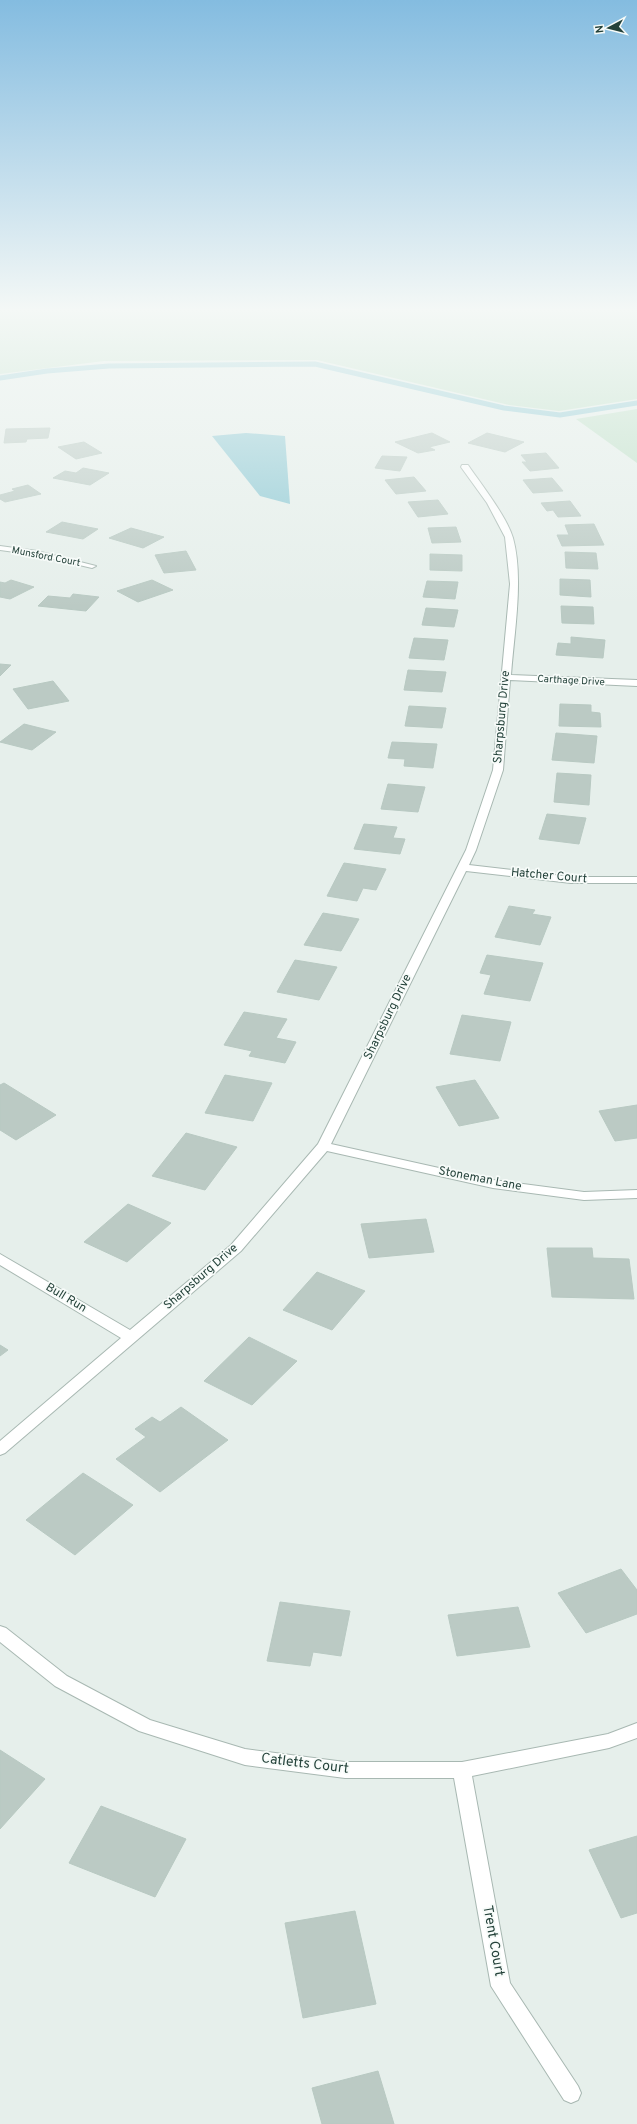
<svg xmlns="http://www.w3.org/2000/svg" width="637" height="2124" font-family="Overpass,sans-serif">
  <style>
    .green { fill: #bfe0c8 }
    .water { fill: #8ec9d4 }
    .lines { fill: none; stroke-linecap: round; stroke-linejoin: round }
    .stream { stroke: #8ec9d4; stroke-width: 5 }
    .building { fill: #bbcac4; stroke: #b8c9c2 }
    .minor-casing { stroke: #a8b8b2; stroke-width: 2 }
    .minor { fill: #fff; fill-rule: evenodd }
    .labels { text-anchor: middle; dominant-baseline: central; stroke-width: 3.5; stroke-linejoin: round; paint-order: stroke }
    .far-street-label { font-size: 10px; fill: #24423a; stroke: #f7fbf9 }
    .street-label { font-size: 12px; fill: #24423a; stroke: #f7fbf9 }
    .near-street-label { font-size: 14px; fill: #24423a; stroke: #f7fbf9 }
  </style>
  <rect width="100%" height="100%" fill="#e6efeb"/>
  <!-- green -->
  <path class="green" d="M0,310H637V399L559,411L509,405L317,360L104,361L0,374Z
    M637,409V463L576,419Z"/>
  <!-- water -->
  <path class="water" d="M246,433L285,436L290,504L260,496L212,436Z"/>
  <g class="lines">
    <!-- stream -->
    <path class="stream" d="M0,378L47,371L109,366L315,364L504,408L560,415L637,403"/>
  </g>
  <!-- building -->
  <path class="building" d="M50,428L48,438L27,439L26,442L4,443L6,429Z
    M432,433L450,442L429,447L435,450L418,453L395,442Z
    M487,433L524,442L505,452L468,443Z
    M84,442L102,453L76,459L58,447Z
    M546,453L559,468L530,471L522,462H527L521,455Z
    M382,456L407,457L400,471L375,468Z
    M83,468L109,473L90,485L53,478L65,471L76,473Z
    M414,477L426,491L396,494L385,480Z
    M552,478L563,491L533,493L523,480Z
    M28,485L41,494L5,502L0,499V495L15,491L12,489Z
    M438,500L448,514L418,517L408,502Z
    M570,501L581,516L558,517L553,510L547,511L541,503Z
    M62,522L98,529L83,539L46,532Z
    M594,524L604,545L562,546L557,535H569L565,525Z
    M456,527L461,542L432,543L428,528Z
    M131,528L164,537L143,548L109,538Z
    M186,551L196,570L164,573L155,555Z
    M565,552L596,553L598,569L566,568Z
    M430,554L462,555V571L430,570Z
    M560,579L590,580L591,597L560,595Z
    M11,580L34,587L10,599L0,597V582L5,583Z
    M152,580L173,590L138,602L117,591Z
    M427,581L458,582L455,599L423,597Z
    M73,594L99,597L86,611L38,606L48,596L70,598Z
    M561,606L593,607L594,624L562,623Z
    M426,608L458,610L454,627L422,625Z
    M571,637L605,640L603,658L556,655L558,643L571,644Z
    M414,638L448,640L444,660L409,658Z
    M0,664L11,665L0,676Z
    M408,670L446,672L442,692L404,690Z
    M53,681L69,701L28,709L13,689Z
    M560,704L591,705V712L600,713L601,727L559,726Z
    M409,706L446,708L442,728L405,726Z
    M24,724L56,732L32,750L0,742Z
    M556,733L597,736L594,763L552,760Z
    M392,742L437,744L433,768L404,766L405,759L388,758Z
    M557,773L591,775L589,805L554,802Z
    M388,784L425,787L418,812L381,809Z
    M547,814L586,818L579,844L539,839Z
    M364,824L397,827L393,838L405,839L400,854L354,849Z
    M344,863L386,869L376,890L363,888L357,901L327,896Z
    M509,906L535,910L532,914L551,917L540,945L495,937Z
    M323,913L359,919L341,951L304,945Z
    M487,955L543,963L530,1001L484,994L491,975L480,973Z
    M295,960L337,967L319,1000L277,992Z
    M244,1012L287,1019L276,1038L296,1042L285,1063L249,1056L252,1051L224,1045Z
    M462,1015L511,1022L500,1061L450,1054Z
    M225,1075L272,1083L253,1121L205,1113Z
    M475,1080L499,1118L459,1126L436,1087Z
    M4,1083L56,1115L16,1140L0,1130V1085Z
    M637,1105V1138L615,1141L599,1111Z
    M186,1133L237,1147L205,1190L152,1176Z
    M128,1204L171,1223L127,1262L84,1242Z
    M426,1219L434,1252L369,1258L361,1224Z
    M547,1248H592L593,1258L629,1259L634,1299L552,1297Z
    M317,1272L365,1291L332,1330L283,1310Z
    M249,1337L297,1361L252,1405L204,1381Z
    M0,1345L8,1350L0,1356Z
    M181,1407L228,1440L160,1492L116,1459L146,1437L135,1429L152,1417L160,1422Z
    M83,1473L133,1505L75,1555L26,1520Z
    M621,1569L637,1590V1614L586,1633L558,1593Z
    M280,1602L350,1611L341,1656L313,1652L310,1666L267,1661Z
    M518,1607L530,1647L457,1656L448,1615Z
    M0,1750L45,1779L0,1829Z
    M101,1806L186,1839L155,1897L69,1863Z
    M637,1836V1913L621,1918L589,1850Z
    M355,1911L376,2004L303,2018L285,1923Z
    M378,2071L394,2124H322L312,2088Z"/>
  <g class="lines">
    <!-- minor casing -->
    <g class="minor-casing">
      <path id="minor" d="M462,465H468C481,484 507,517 513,538C524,578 514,633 511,675L637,680V686L510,680L503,770L476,850L469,865L571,877H637V883H571L466,871L331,1144L493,1180L584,1192L637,1190V1198L584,1200L493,1188L327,1151L241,1251L5,1453L0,1455V1441L121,1338L0,1265V1254L130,1330L231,1245L318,1144L466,850L493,770L510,584L505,537L487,503L461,467Z
        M0,546L37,551L96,566L92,568L37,555L0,550Z
        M0,1626L6,1628L67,1676L150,1720L245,1749L345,1762H462L608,1734L637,1723V1738L609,1748L472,1776L510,1983L578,2086L581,2093L578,2100L571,2103L564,2100L491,1986L454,1778H345L245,1765L139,1731L55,1686L0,1642Z"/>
    </g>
    <!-- minor -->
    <use href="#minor" class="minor"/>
  </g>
  <!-- sky -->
  <linearGradient id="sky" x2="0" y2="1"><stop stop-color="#84bce0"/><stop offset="0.51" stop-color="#f4f8f6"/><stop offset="1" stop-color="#f4f8f6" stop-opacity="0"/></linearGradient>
  <rect width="637" height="607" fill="url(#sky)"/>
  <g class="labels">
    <!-- far-street labels -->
    <g class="far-street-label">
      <text transform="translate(46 557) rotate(11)">Munsford Court</text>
      <text transform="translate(571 681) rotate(3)">Carthage Drive</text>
    </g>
    <!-- street labels -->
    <g class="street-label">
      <text transform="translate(502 717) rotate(-85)">Sharpsburg Drive</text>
      <text transform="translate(549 876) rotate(5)">Hatcher Court</text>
      <text transform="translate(388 1017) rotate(-64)">Sharpsburg Drive</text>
      <text transform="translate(480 1179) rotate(11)">Stoneman Lane</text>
      <text transform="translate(201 1277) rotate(-41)">Sharpsburg Drive</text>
      <text transform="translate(66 1298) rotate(31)">Bull Run</text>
    </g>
    <!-- near-street labels -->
    <g class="near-street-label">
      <text transform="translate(305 1764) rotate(7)">Catletts Court</text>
      <text transform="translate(493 1941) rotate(80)">Trent Court</text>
    </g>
  </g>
  <!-- north arrow -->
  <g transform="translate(609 28) rotate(263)" stroke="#f7fbf9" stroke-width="3" paint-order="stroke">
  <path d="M0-3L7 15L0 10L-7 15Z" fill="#24423a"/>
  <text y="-6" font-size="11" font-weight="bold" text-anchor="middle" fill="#24423a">N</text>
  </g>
</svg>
